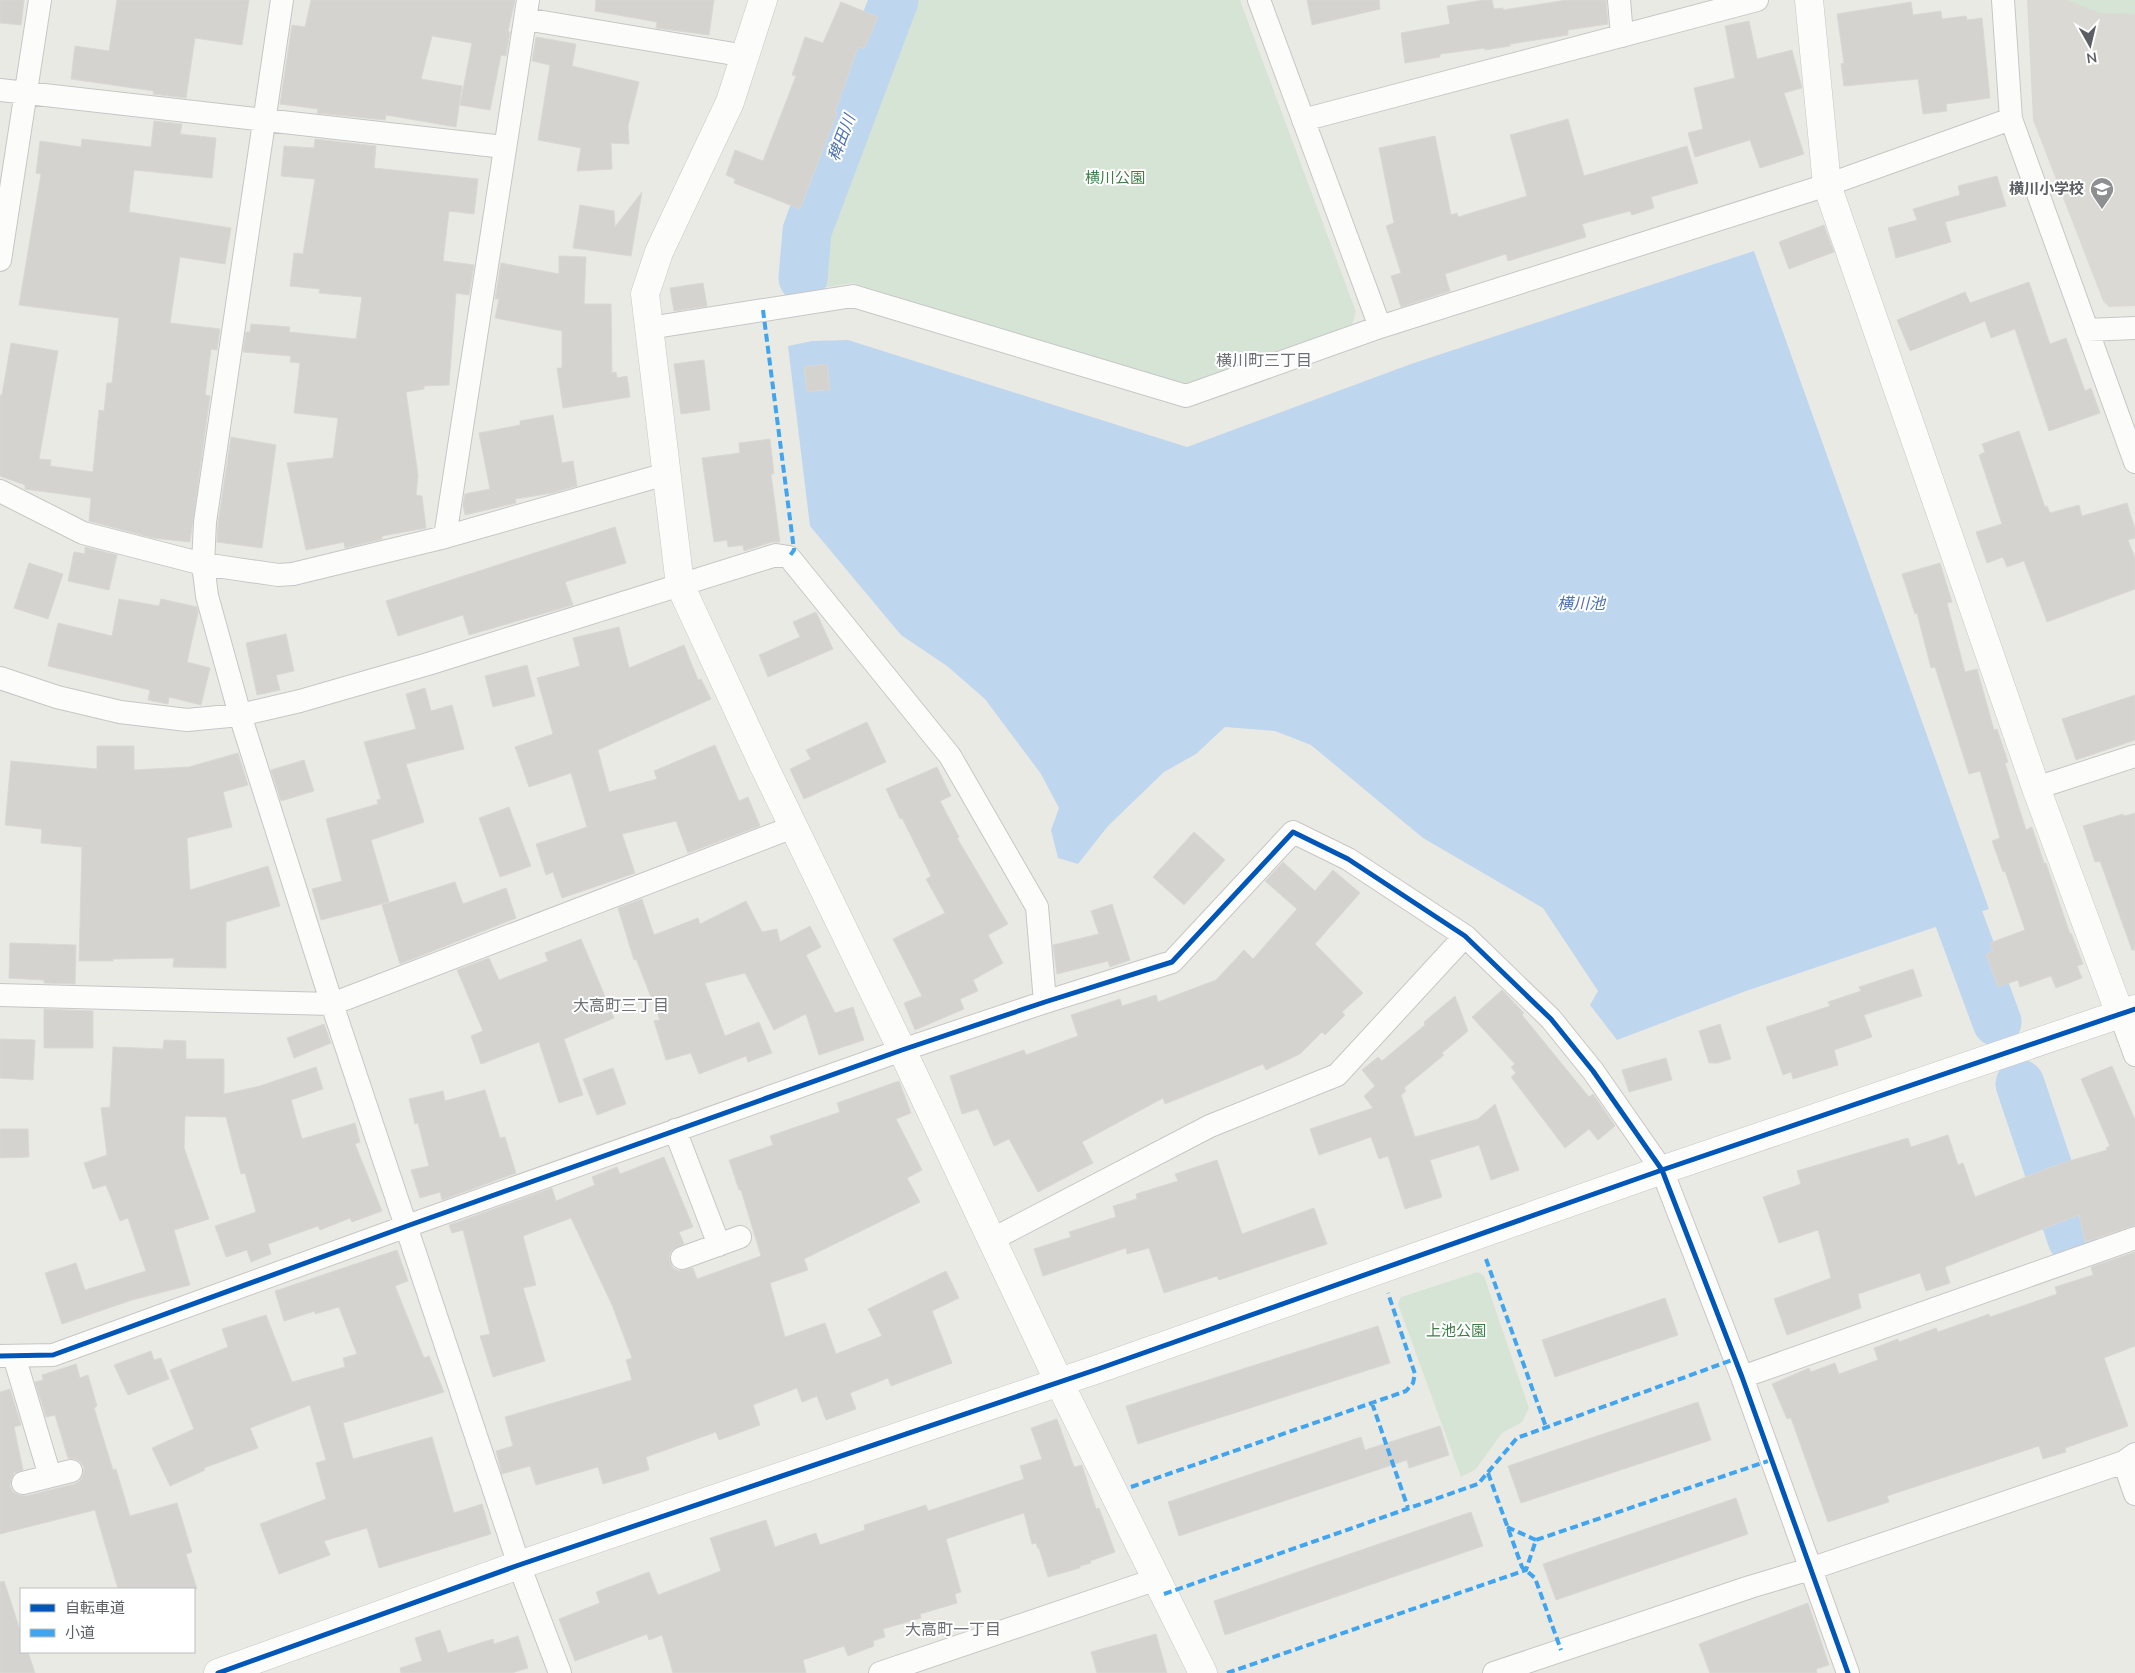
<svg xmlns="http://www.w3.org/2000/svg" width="2135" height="1673" font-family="'Nunito Sans','Noto Sans JP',sans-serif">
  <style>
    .education { fill: #dad9d4 }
    .green { fill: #d5e4d4 }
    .water { fill: #bfd6ef }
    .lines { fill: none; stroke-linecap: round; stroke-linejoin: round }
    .river { stroke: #bfd6ef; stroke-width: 49 }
    .building { fill: #d4d3d0; stroke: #d9d8d4 }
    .minor-casing { stroke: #c6c6c6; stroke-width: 24 }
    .tertiary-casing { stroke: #c6c6c6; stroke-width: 29 }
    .minor { stroke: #fcfcfb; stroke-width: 22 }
    .tertiary { stroke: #fcfcfb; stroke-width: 28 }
    .quiet { stroke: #40a5ee; stroke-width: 4; stroke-dasharray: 8 4; stroke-linecap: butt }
    .cycleway-casing { stroke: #fff; stroke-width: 8 }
    .cycleway { stroke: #0057b8; stroke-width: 5 }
    .labels { text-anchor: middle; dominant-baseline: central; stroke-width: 4; stroke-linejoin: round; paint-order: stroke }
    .park-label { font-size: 15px; fill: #3f7d48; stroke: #fff }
    .poi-label { font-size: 15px; font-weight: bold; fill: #5b5e62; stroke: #fff; text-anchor: end }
    .water-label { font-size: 16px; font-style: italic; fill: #4f73ab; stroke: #fff }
    .neighbourhood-label { font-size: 16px; fill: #6c6f74; stroke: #fff }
  </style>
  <rect width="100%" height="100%" fill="#eaeae5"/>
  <!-- education -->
  <path class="education" d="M2027,0H2135V306L2109,307L2103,301L2033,120Z"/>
  <!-- green -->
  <path class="green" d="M904,0H1240L1356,312L1351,327L1194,382L1177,384L853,283L813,289L821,234L833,182L875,81Z
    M2067,0H2135V14L2100,13Z
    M1478,1272L1484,1276L1529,1408L1522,1422L1502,1433L1476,1469L1461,1477L1398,1304L1401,1297Z"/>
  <!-- water -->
  <path class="water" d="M1754,251L1989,909L1746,991L1617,1040L1590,1005L1598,991L1543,908L1423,838L1311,745L1275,731L1225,727L1196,754L1164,772L1108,826L1078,864L1058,858L1051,830L1059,808L1041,774L985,699L947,666L901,635L810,526L788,346L812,341L848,340L1187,447L1411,364Z"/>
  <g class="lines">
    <!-- river -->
    <path class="river" d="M803,278L807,231L894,0
      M1959,919L1997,1022
      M2020,1084L2072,1239"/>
  </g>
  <!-- building -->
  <path class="building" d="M0,0H24L21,25L0,23Z
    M117,0H249L242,45L195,38L186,98L153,94L154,91L71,79L75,46L109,51Z
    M311,0H515L508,31L510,32L506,56L501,55L490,110L460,105L472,43L432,36L421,79L462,86L456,127L386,115L385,120L317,113L318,109L280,104L292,25L305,27Z
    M596,0H714L709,35L656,28L657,22L595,11Z
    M1307,0H1379L1380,9L1312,25Z
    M1484,0H1492L1494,9L1503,8V10L1567,0H1606L1608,24L1568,30V35L1510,44V46L1485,50V48L1440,54V57L1405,63L1401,33L1450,24L1447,6Z
    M841,2L878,17L864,49L858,47L835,112L837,113L800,209L734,183L735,179L726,175L735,150L763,161L796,76L792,75L805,37L823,43Z
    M1911,2L1913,15L1941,11L1942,19L1966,16L1967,20L1982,18L1990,98L1946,104L1947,111L1923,114L1918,79L1844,86L1841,64L1844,63L1837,14Z
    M1749,21L1757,59L1792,50L1802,88L1784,93L1804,154L1760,168L1750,140L1695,157L1688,133L1703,129L1694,88L1735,78L1725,26Z
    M536,37L576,44L572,66L639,82L628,126L629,144L611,143L612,169L577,171L581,148L538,140L550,65L532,61Z
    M1568,119L1584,176L1687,146L1698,183L1651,197L1654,208L1632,215L1630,211L1582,224L1586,237L1508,261L1506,254L1445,274L1450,291L1401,307L1391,276L1401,273L1386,226L1394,223L1379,148L1435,136L1451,215L1457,213L1458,217L1527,196L1510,135Z
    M154,121L182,124L180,134L216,138L212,178L134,170L129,212L231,228L225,264L180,257L170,323L220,329L217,350L211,349L205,395L210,396L190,542L153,538L89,521L91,498L25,489V485L0,476V395H2L11,343L58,351L39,459L51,460L50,466L93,472L99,410L104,411L107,383H112L119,318L19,305L41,174L36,173L40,141L81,147L82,139L151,147Z
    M315,139L376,146L374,168L478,179L474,214L449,211L443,261L474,265L469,295L456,293L449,385L424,386V389L406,392L418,475L416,495L422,496L426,528L382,536V539L345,548L344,542L306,550L287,463L333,458L338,418L294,413L300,363L290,362L291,356L243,352L246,332H250L251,324L290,327L289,332L356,339L362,297L319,293L320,289L290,286L294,253L303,254L315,179L281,176L284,146L314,148Z
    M1997,176L2006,206L1945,222L1951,242L1896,258L1888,228L1917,220L1913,209L1960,195L1958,186Z
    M642,192L631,256L573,248L580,205L614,211L615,227Z
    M1824,225L1834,252L1789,269L1779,242Z
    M559,256L586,257L584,304H611L612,373L616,372L617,378L627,376L630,397L563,408L557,368H562V331L495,318L499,299H495L501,263L559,274Z
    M2029,282L2050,344L2066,338L2085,391L2091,388L2100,413L2049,431L2015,329L1991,338L1985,321L1910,351L1897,320L1965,292L1970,303Z
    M703,283L707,306L674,311L670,288Z
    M704,360L710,410L681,414L674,364Z
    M827,364L830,389L807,392L804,367Z
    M553,415L562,463L573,461L577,486L552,493L515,499L516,503L465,515L463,505L465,494L490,489L479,433L520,425V421Z
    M2019,431L2045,507L2047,506L2050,513L2079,505L2082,516L2127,503L2135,529V538L2128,540L2135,558V589L2047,622L2024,561L2007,567L2003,557L1987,563L1976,532L2002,524L1979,455L1985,452L1982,444Z
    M231,437L276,445L262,548L217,542L218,523Z
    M770,439L774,474H771L780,542H772L744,551L743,545L728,547L727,540L714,542L702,458L740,453L739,443Z
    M615,527L626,563L565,582L573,605L469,635L463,615L398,636L386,601Z
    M85,547L117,555L109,590L68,581L74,552L85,554Z
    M29,563L63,574L48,619L14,608Z
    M1940,563L1952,602L1947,603L1965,672L1977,669L1994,730L1997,729L2008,762L2005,763L2026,830L2032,827L2044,863H2046L2070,934L2071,933L2083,964L2077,966L2082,978L2056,988L2051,976L2020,987L2018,980L1998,987L1986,954L1993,951L1990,943L2025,930L2005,871L2003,872L1992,841L2000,838L1980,771L1969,774L1935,667L1931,668L1917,613L1915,614L1902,574Z
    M119,599L159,606L161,599L197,607L198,613L187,662L210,668L201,705L169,697L168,704L148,700L150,690L48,666L58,623L112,636Z
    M816,612L833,649L768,677L759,655L800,637L793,622Z
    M619,627L629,668L684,645L698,680L701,679L711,699L598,750L609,792L657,779L654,771L715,745L739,801L748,797L760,826L688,853L676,821L622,834L635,873L562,898L553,872L546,875L536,844L587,827L571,773L529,787L515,747L553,734L537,678L580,666L573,638Z
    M286,634L294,671L276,675L280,690L257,695L246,643Z
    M527,665L535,696L493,707L485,676Z
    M425,688L431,711L452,705L464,749L406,764L424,822L371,840L389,902L321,920L312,889L342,881L326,819L378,804L377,800L381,799L364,742L416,729L406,694Z
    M2135,695V740L2076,760L2062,719Z
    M867,722L886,762L804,799L790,769L811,759L806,750Z
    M97,746H134V770L189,767L238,753L248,785L223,792L232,827L187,838L190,890L268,866L280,906L226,922V968L173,967L174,958L113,959V961H79L82,847L41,843L42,829L5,825L11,761L97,769Z
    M304,760L314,791L281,801L271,770Z
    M937,767L951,796L940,801L959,837L957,838L1008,924L988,935L1003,963L973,980L978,991L960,999L964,1009L915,1030L904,1003L922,996L893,939L945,913L926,879L931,876L902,818L900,819L886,789Z
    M509,807L531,866L500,877L479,818Z
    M2135,813V950H2132L2100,861L2095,862L2083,826L2123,814L2124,816Z
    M1194,832L1225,860L1184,905L1153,877Z
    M1283,862L1315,891L1333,870L1360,893L1315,944L1363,993L1342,1012L1345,1015L1325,1035L1322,1032L1300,1054L1266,1070L1263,1064L1165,1104L1163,1098L1082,1142L1093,1163L1038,1192L1009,1139L994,1146L978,1109L962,1114L950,1076L1024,1050L1026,1055L1078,1036L1071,1015L1120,999L1122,1006L1156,995L1158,1002L1216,980L1244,950L1253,959L1297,909L1265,881Z
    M455,882L463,904L506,888L516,918L400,964L382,905Z
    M642,899L654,935L698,918L700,924L746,901L762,932L777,929L780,942L810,926L821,947L806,955L835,1013L853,1007L864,1040L819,1055L806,1014L774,1030L745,973L705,983L725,1036L759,1022L772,1053L748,1062L746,1056L699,1074L691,1053L666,1060L654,1021L660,1020L636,959L634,960L618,908Z
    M1112,904L1130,960L1110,967L1108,961L1057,974L1053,945L1099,934L1091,911Z
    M581,939L614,1018L564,1039L583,1095L559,1103L539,1042L481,1064L471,1036L483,1031L457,970L489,958L499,980L548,961L545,953Z
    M10,943L76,945L75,984L44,983V980L9,978Z
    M1913,969L1922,996L1864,1015L1872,1037L1834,1050L1838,1065L1793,1079L1791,1072L1783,1075L1766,1027L1830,1006L1828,1002L1861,991L1859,987Z
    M1502,990L1524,1013L1522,1015L1589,1097L1593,1094L1615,1126L1598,1140L1589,1129L1565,1148L1511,1077L1516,1073L1511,1067L1515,1064L1472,1017Z
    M1455,996L1468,1031L1442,1053L1444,1055L1404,1088L1406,1091L1401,1095L1415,1137L1478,1119L1495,1104L1519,1170L1491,1180L1479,1145L1430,1160L1442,1197L1405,1209L1388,1156L1379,1159L1371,1137L1319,1155L1310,1129L1373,1108L1364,1096L1375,1086L1362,1070L1378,1057L1382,1061L1425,1025L1424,1022Z
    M44,1009L93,1011V1048H44Z
    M324,1024L331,1043L294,1058L287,1038Z
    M1720,1024L1731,1059L1718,1063H1709L1699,1031Z
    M0,1039L35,1040L33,1080L0,1078Z
    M164,1040L186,1041V1059H224V1094L260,1086L316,1067L323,1089L291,1100L302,1139L355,1123L360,1142L355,1144L382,1211L352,1222L350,1218L320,1230L318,1226L268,1244L271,1254L251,1262L247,1250L226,1257L215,1226L256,1212L245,1173L241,1174L226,1117L185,1116L184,1148L209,1219L174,1230L190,1285L132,1300L62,1324L45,1273L76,1263L85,1290L146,1271L128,1218L120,1221L106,1185L93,1189L84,1163L107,1155L101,1108L110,1107L113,1047L163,1049Z
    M1666,1058L1672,1080L1629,1092L1622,1070Z
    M2112,1066L2135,1120V1225L2085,1242L2079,1215L1945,1267L1950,1283L1926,1291L1920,1273L1858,1294L1861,1308L1787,1335L1774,1299L1831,1278L1818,1230L1779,1243L1763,1197L1801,1184L1797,1171L1908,1138L1911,1147L1948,1135L1958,1165L1963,1163L1975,1197L2062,1163L2107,1150L2106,1148L2110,1146L2081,1079Z
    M613,1068L626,1104L597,1115L583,1079Z
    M899,1081L911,1113L896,1119L922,1170L907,1178L920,1202L804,1259L808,1270L770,1283L785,1337L825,1323L836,1354L882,1336L868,1309L946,1271L959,1298L932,1311L952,1363L891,1386L888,1378L850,1393L856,1409L826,1420L817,1396L802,1402L797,1388L753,1405L760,1425L719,1440L716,1432L646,1457L649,1470L603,1484L598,1467L536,1485L530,1466L502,1474L496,1451L513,1446L505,1417L632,1380L626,1360L632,1358L612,1305L571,1218L523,1236L536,1285L523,1288L545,1361L493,1377L480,1336L490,1334L463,1230L452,1233L449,1225L552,1188L556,1201L595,1185L592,1177L617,1167L620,1174L664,1157L693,1227L679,1232L684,1244L672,1250L669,1256L670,1262L673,1268L679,1271L693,1268L697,1279L761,1256L741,1190H739L729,1160L773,1145L770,1136L840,1112L837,1103Z
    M485,1090L500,1138L505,1137L516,1173L442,1200L440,1192L420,1198L411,1170L429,1166L418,1123L415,1124L409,1099L443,1091L445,1101Z
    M0,1129H28L29,1157L0,1158Z
    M1217,1160L1242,1234L1314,1208L1327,1244L1219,1280L1217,1276L1164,1293L1149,1248L1127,1254L1126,1248L1043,1276L1034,1249L1071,1237L1069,1232L1116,1217L1113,1206L1137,1199L1136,1194L1178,1181L1175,1174Z
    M397,1250L408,1281L395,1286L424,1358L429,1356L444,1392L343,1423L353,1459L432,1437L454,1513L482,1504L491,1534L379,1568L367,1528L324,1541L330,1555L279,1574L260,1524L326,1499L316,1463L326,1460L310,1405L250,1428L258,1448L204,1468L205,1470L170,1486L152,1448L194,1429L170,1370L228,1347L222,1329L266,1315L292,1382L345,1367L343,1358L357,1354L339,1307L315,1314V1311L284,1321L275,1291Z
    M2135,1252V1346L2104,1358L2128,1426L2065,1448L2066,1452L2043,1459L2039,1446L1887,1496L1889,1502L1828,1522L1791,1418L1787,1419L1772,1384L1809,1368L1811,1372L1835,1363L1839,1374L1878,1360L1874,1348L1898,1339L1899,1342L1936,1328L1938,1332L1989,1314L1990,1317L2057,1294L2055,1287L2093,1275L2091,1267Z
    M1665,1298L1678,1335L1555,1377L1542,1340Z
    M1378,1326L1390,1363L1138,1444L1126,1406Z
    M151,1351L154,1360L161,1358L169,1379L128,1395L114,1365Z
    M76,1364L80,1378L88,1375L97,1406L94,1408L113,1470L116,1469L130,1516L177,1503L192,1552L186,1554L197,1589H118L95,1510L0,1534V1392L10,1389L21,1425L14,1427L23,1470L14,1473L11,1479L10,1486L13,1492L19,1495L26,1496L74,1484L80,1481L83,1475L84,1467L80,1462L75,1459L68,1458L55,1415L46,1417L35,1382L43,1380L42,1375Z
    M1698,1402L1711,1440L1521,1503L1508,1466Z
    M1057,1419L1074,1467L1082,1465L1096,1509L1099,1508L1115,1552L1090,1561L1091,1563L1080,1566V1568L1048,1577L1039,1548L1038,1549L1036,1543L1032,1544L1024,1513L946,1539L961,1592L955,1594L957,1603L920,1614L921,1618L883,1629L885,1637L873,1641L874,1646L848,1656L844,1646L803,1660L806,1673H673L662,1635L649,1640L647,1634L575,1661L559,1619L600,1603L596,1592L649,1572L658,1595L721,1571L710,1538L766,1520L775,1547L816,1533L820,1545L865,1530L864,1525L926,1505L928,1511L1024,1479L1020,1466L1042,1459L1031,1428Z
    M1440,1426L1449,1455L1409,1468L1407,1460L1179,1536L1168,1502L1361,1437L1365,1450Z
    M1736,1498L1748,1534L1556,1600L1543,1564Z
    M1471,1512L1483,1546L1225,1635L1214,1601Z
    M4,1581L21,1633V1652H28L35,1673H0V1582Z
    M1808,1603L1829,1665L1816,1669L1817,1673H1710L1699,1644Z
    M440,1630L448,1653L493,1639L494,1644L518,1636L528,1668L512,1673H401L400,1668L422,1661L415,1638Z
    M1156,1634L1167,1673H1097L1091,1652Z"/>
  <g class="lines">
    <!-- minor casing -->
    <g class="minor-casing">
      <path id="minor" d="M282,0L205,522L203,564L207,596L240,715L332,1004L519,1565L560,1673
        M1259,0L1380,327
        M1619,0L1622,36
        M2003,0L2011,119L2135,462
        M525,19L746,56
        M0,90L504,147
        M1303,120L1757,0
        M0,260L40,0
        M649,328L853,296L1186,396L1380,327L1827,185L2011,119
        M2087,330L2135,328
        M0,491L83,533L203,564L278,575L293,574L445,537L666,474
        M445,537L528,0
        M0,678L57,697L120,712L187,720L240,715L300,701L428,664L776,555L789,557L950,756L1037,907L1045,1002
        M2036,788L2135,756
        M0,995L332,1004L793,827
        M2120,1014L2135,1055
        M675,1130L719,1245
        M993,1239L1210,1126L1337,1075L1465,936
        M682,1258L740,1237
        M0,1356L53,1355L407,1226L902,1050L1045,1002L1172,962L1293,832L1348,859L1465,936L1551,1019L1593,1071L1662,1170L1742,1377L1848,1673
        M14,1356L50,1476
        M1742,1377L2135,1238
        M2124,1462L2135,1494
        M23,1483L71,1471
        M880,1673L1157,1579
        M1494,1673L1750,1587L1810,1569L2124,1462L2135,1454"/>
    </g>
    <!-- tertiary casing -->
    <g class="tertiary-casing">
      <path id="tertiary" d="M763,0L730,102L659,252L645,294L680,585L763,764L902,1050L1059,1382L1203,1673
        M1809,0L1827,185L2036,788L2120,1014
        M218,1673L519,1565L1098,1369L1662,1170L2135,1009"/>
    </g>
    <!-- minor -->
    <use href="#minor" class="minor"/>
    <!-- tertiary -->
    <use href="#tertiary" class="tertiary"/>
    <!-- quiet -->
    <path class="quiet" d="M763,310L794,550L789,557
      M1486,1259L1546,1427
      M1372,1403L1408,1508
      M1488,1473L1522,1567L1535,1578L1561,1650
      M1131,1487L1406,1391L1413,1383L1415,1374L1388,1293
      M1507,1527L1536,1540
      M1164,1594L1478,1484L1517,1438L1735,1359
      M1227,1673L1526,1570L1536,1540L1771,1460"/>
    <!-- cycleway casing -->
    <g class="cycleway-casing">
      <path id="cycleway" d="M0,1356L53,1355L407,1226L902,1050L1045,1002L1172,962L1293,832L1348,859L1465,936L1551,1019L1593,1071L1662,1170L1742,1377L1848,1673
        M218,1673L519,1565L1098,1369L1662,1170L2135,1009"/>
    </g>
    <!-- cycleway -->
    <use href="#cycleway" class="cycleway"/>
  </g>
  <!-- icons -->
  <defs>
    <g id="school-pin" transform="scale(1.25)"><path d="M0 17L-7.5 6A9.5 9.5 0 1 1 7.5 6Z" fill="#8d8f90" stroke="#fff"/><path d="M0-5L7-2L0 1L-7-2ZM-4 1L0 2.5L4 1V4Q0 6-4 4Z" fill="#fff"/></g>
  </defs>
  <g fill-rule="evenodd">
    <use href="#school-pin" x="2102" y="189"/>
  </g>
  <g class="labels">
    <!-- park labels -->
    <g class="park-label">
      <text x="1115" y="178">横川公園</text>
      <text x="1456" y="1331">上池公園</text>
    </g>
    <!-- poi labels -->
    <g class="poi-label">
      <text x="2084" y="189">横川小学校</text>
    </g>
    <!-- water labels -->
    <g class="water-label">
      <text transform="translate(842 138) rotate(-69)">稗田川</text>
      <text x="1581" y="604">横川池</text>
    </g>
    <!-- neighbourhood labels -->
    <g class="neighbourhood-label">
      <text x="1264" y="361">横川町三丁目</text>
      <text x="621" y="1006">大高町三丁目</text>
      <text x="953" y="1630">大高町一丁目</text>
    </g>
  </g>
  <!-- legend -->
  <rect x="20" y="1588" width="175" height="65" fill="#ffffff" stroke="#bdbfc0"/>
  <rect x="30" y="1604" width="25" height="8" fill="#0057b8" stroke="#bdbfc0"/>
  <text x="65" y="1613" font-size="15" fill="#5b5e62">自転車道</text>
  <rect x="30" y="1629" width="25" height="8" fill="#40a5ee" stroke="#bdbfc0"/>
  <text x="65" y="1638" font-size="15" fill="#5b5e62">小道</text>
  <!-- north arrow -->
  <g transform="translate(2090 45) rotate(172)" stroke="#ffffff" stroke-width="4" paint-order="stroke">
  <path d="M0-4L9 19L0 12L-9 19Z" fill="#5b5e62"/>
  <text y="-8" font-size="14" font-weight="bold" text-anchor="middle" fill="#5b5e62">N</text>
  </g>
</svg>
